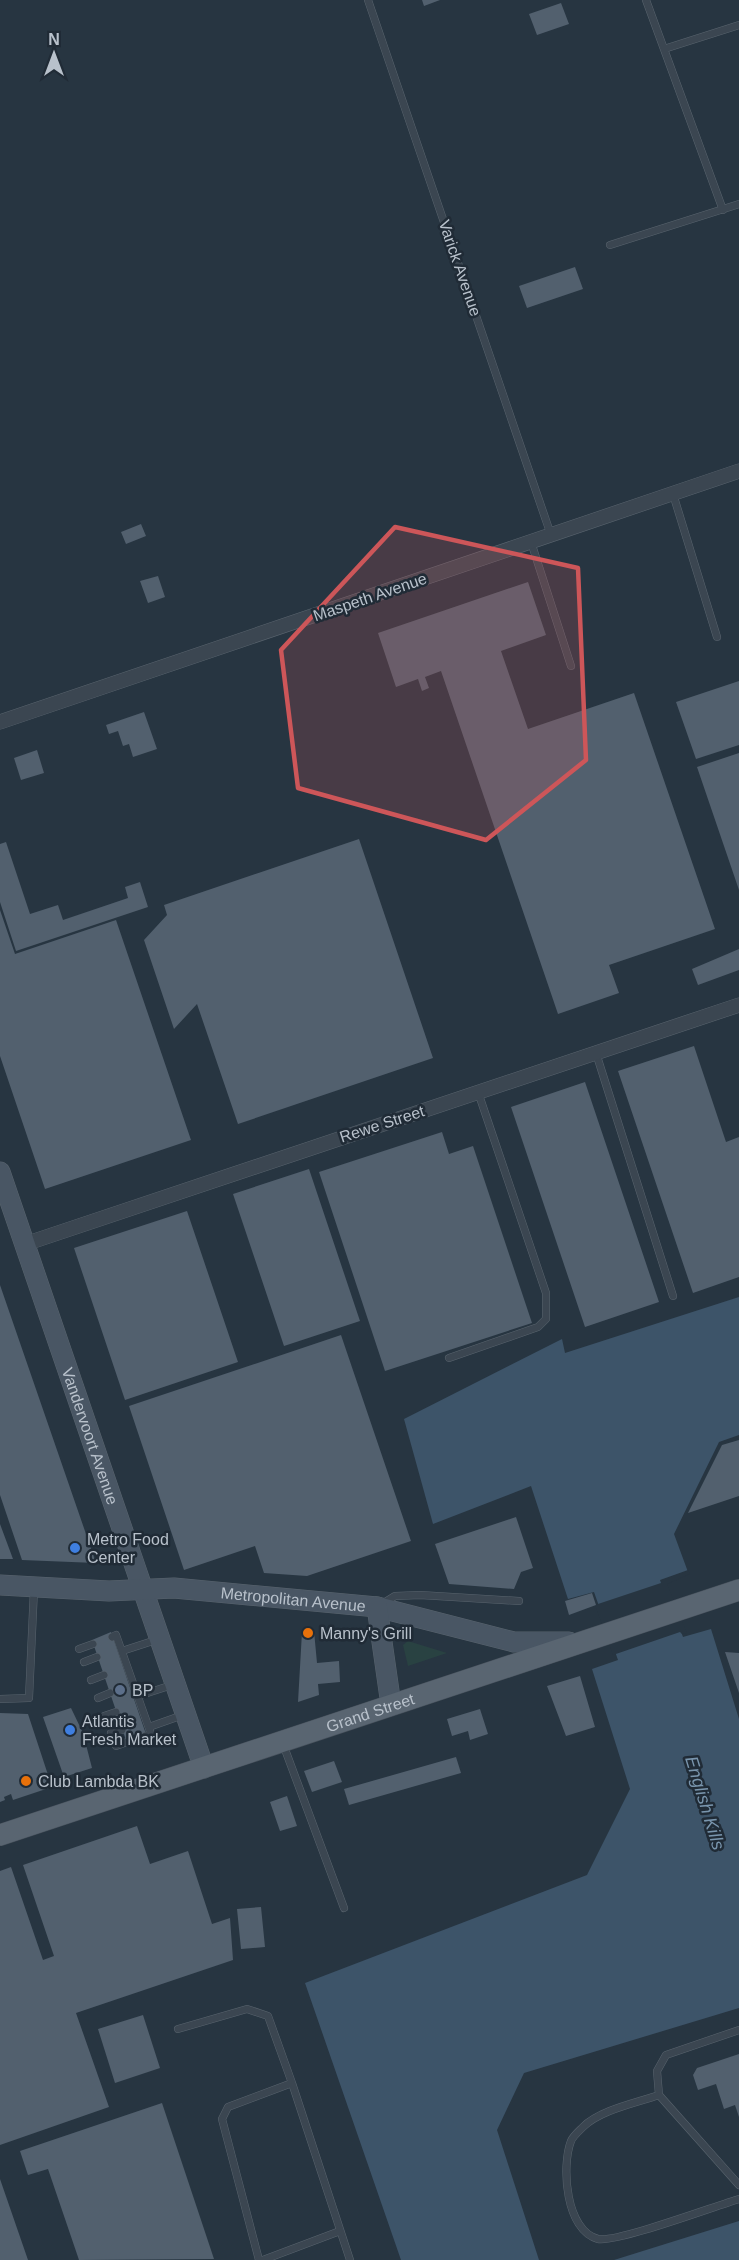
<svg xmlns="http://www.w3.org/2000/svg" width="739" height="2260" font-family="Arial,sans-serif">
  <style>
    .green { fill: #294242 }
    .water { fill: #3d5469 }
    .pier { fill: #273541 }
    .building { fill: #52606e }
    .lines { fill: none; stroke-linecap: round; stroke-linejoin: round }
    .lane-casing { stroke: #59646e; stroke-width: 8 }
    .street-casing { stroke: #59646e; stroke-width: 15 }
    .secondary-casing { stroke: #59646e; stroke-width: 21 }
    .primary-casing { stroke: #48525d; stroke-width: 22 }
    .lane { stroke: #3b4651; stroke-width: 7 }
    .street { stroke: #3b4651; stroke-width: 14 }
    .secondary { stroke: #495664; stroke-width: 20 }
    .primary { stroke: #596571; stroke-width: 21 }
    .marked { fill: #cd5659; fill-opacity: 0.2; stroke: #cd5659; stroke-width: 4.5; stroke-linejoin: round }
    .shop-dot { fill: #3f7fe0; stroke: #202b36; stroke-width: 2 }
    .food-dot { fill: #e8710a; stroke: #202b36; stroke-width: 2 }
    .service-dot { fill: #5c6f8a; stroke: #202b36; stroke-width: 2 }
    .labels { text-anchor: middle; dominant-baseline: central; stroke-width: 5; stroke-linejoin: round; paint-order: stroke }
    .street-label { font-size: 16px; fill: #b8c1cb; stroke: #202b36 }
    .poi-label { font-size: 16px; fill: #b8c1cb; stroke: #202b36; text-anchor: start }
    .water-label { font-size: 18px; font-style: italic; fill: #7995ad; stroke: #202b36 }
  </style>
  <rect width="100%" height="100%" fill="#273541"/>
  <!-- green -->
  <path class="green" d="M408,1641L447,1653L408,1666L403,1645Z"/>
  <!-- water -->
  <path class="water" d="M739,1297V1435L719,1442L674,1534L688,1572L663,1582L683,1637L711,1629L739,1719V2008L524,2073L497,2130L539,2260H401L305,1983L587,1875L630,1789L592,1669L618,1660L594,1592L568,1599L531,1486L433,1524L404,1419L562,1339L565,1353Z
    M739,2221V2260H614Z"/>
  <!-- pier -->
  <path class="pier" d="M688,1570L690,1574L667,1584L687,1633L682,1634L680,1632L613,1655L595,1605L661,1583L660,1580Z"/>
  <!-- building -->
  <path class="building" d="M422,0H440L424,6Z
    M561,3L569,24L537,35L529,14Z
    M575,267L583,289L527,308L519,286Z
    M141,524L146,536L126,544L121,532Z
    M158,576L165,597L148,603L140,581Z
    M528,582L546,635L501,651L528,729L634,693L715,929L609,965L619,993L558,1014L441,671L425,677L429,688L422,691L418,679L396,687L378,633Z
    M739,681V745L696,759L676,702Z
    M144,712L157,749L133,757L129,744L123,746L118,731L109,734L106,725Z
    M37,750L44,773L21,780L14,758Z
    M739,753V890L697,767Z
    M359,839L433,1058L238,1124L197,1004L174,1029L144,940L167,915L164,905Z
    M6,842L30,914L58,905L63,920L128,898L125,887L140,882L148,907L16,951L0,902V844Z
    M0,910L15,954L116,920L191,1140L45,1189L0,1056Z
    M739,949V970L698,985L692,969Z
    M694,1046L726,1142L739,1137V1277L693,1293L618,1071Z
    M585,1082L659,1302L585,1327L511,1107Z
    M442,1132L449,1154L473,1146L532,1323L385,1371L319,1172Z
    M309,1169L360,1321L284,1346L233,1194Z
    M187,1211L238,1362L125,1400L74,1248Z
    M0,1285L96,1563L22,1560L0,1495Z
    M341,1335L411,1541L307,1576L264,1573L255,1546L184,1570L129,1406Z
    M739,1440V1496L688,1513L722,1445Z
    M516,1517L533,1568L521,1572L514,1589L449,1584L435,1544Z
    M0,1524L13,1559H0Z
    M592,1593L596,1605L569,1615L565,1601Z
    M314,1631L317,1663L339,1661L340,1682L318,1684L319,1695L298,1702L302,1632Z
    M111,1632L148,1740L128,1746L92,1640Z
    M725,1652L739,1653V1693Z
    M580,1676L595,1727L566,1736L547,1686Z
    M71,1708L83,1733L92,1768L64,1777L43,1717Z
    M480,1709L488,1734L470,1740L468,1731L452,1736L447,1719Z
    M0,1713L28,1714L52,1787L13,1800L11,1794L4,1797L5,1800L0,1802Z
    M456,1757L461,1773L349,1805L344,1789Z
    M334,1761L342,1782L312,1792L304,1771Z
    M287,1796L297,1826L280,1831L270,1802Z
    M137,1826L150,1864L188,1851L212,1924L230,1918L233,1960L76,2013L109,2107L0,2145V1871L11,1867L43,1960L54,1956L23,1865Z
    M261,1907L265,1947L241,1949L237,1909Z
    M143,2015L160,2068L115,2083L98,2029Z
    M739,2054V2117L735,2105L724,2109L716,2084L698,2090L693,2075L697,2068Z
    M162,2103L214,2259L79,2260L48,2169L28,2175L20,2151Z
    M0,2179L28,2260H0Z"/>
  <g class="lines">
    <!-- lane casing -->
    <g class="lane-casing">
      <path id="lane" d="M368,0L551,535
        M646,0L723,210
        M664,49L739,25
        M610,245L739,204
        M673,494L717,637
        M531,542L571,666
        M596,1053L673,1296
        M449,1358L538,1327L546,1319V1293L478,1092
        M382,1604L395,1596L420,1595L519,1601
        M112,1637L116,1635L151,1734L145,1736
        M79,1649L93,1644
        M122,1651L159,1639
        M84,1662L97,1657
        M91,1680L104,1675
        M138,1696L172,1685
        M98,1698L110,1693
        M0,1699L29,1698L34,1589
        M104,1716L116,1712
        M149,1727L183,1715
        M111,1733L122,1730
        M283,1744L344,1908
        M116,1746L127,1742
        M178,2029L247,2009L268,2016L292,2083L228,2107L222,2119L259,2260
        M739,2030L666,2055L657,2071L659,2095L739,2185
        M292,2083L350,2260
        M659,2095C636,2103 600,2110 583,2127C579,2131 573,2136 571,2141C561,2167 566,2231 598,2239C616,2243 715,2206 739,2199
        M263,2260L340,2231"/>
    </g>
    <!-- street casing -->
    <g class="street-casing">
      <path id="street" d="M0,722L739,471
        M25,1244L739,1005"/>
    </g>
    <!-- secondary casing -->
    <g class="secondary-casing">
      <g id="secondary">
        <path id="s1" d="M0,1172L204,1768"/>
        <path id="s2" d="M0,1585L109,1591L174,1588L377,1607L514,1642H569"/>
        <path d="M377,1607L391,1705"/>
      </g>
    </g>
    <!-- primary casing -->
    <g class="primary-casing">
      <g id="primary">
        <path id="s3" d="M0,1835L739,1590"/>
      </g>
    </g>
    <!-- lane -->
    <use href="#lane" class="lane"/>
    <!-- street -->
    <use href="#street" class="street"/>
    <!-- secondary -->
    <use href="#secondary" class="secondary"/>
    <!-- primary -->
    <use href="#primary" class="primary"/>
  </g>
  <!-- marked area -->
  <path class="marked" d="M395,527L578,568L586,760L486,840L298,788L281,650Z"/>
  <!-- markers -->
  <g class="shop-dot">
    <circle cx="75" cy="1548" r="6"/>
    <circle cx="70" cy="1730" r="6"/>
  </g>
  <g class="food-dot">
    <circle cx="308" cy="1633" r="6"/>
    <circle cx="26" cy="1781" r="6"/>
  </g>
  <circle class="service-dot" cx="120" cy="1690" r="6"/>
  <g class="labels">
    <!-- street labels -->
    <g class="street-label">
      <text transform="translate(460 268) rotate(71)">Varick Avenue</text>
      <text transform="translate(370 597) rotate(-19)">Maspeth Avenue</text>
      <text transform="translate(382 1124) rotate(-18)">Rewe Street</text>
      <text stroke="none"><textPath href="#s1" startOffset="279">Vandervoort Avenue</textPath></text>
      <text stroke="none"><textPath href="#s2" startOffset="294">Metropolitan Avenue</textPath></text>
      <text stroke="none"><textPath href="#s3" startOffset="390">Grand Street</textPath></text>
    </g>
    <!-- poi labels -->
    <g class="poi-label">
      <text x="87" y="1539">Metro Food<tspan x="87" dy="18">Center</tspan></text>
      <text x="320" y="1633">Manny's Grill</text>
      <text x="132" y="1690">BP</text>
      <text x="82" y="1721">Atlantis<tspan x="82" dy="18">Fresh Market</tspan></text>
      <text x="38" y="1781">Club Lambda BK</text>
    </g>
    <!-- water labels -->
    <g class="water-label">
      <text transform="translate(705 1803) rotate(73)">English Kills</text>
    </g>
  </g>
  <!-- north arrow -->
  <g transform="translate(54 54)" stroke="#202b36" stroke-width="4.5" paint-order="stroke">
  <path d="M0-4.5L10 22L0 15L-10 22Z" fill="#b8c1cb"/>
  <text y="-9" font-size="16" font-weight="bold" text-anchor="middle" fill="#b8c1cb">N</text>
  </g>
</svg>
